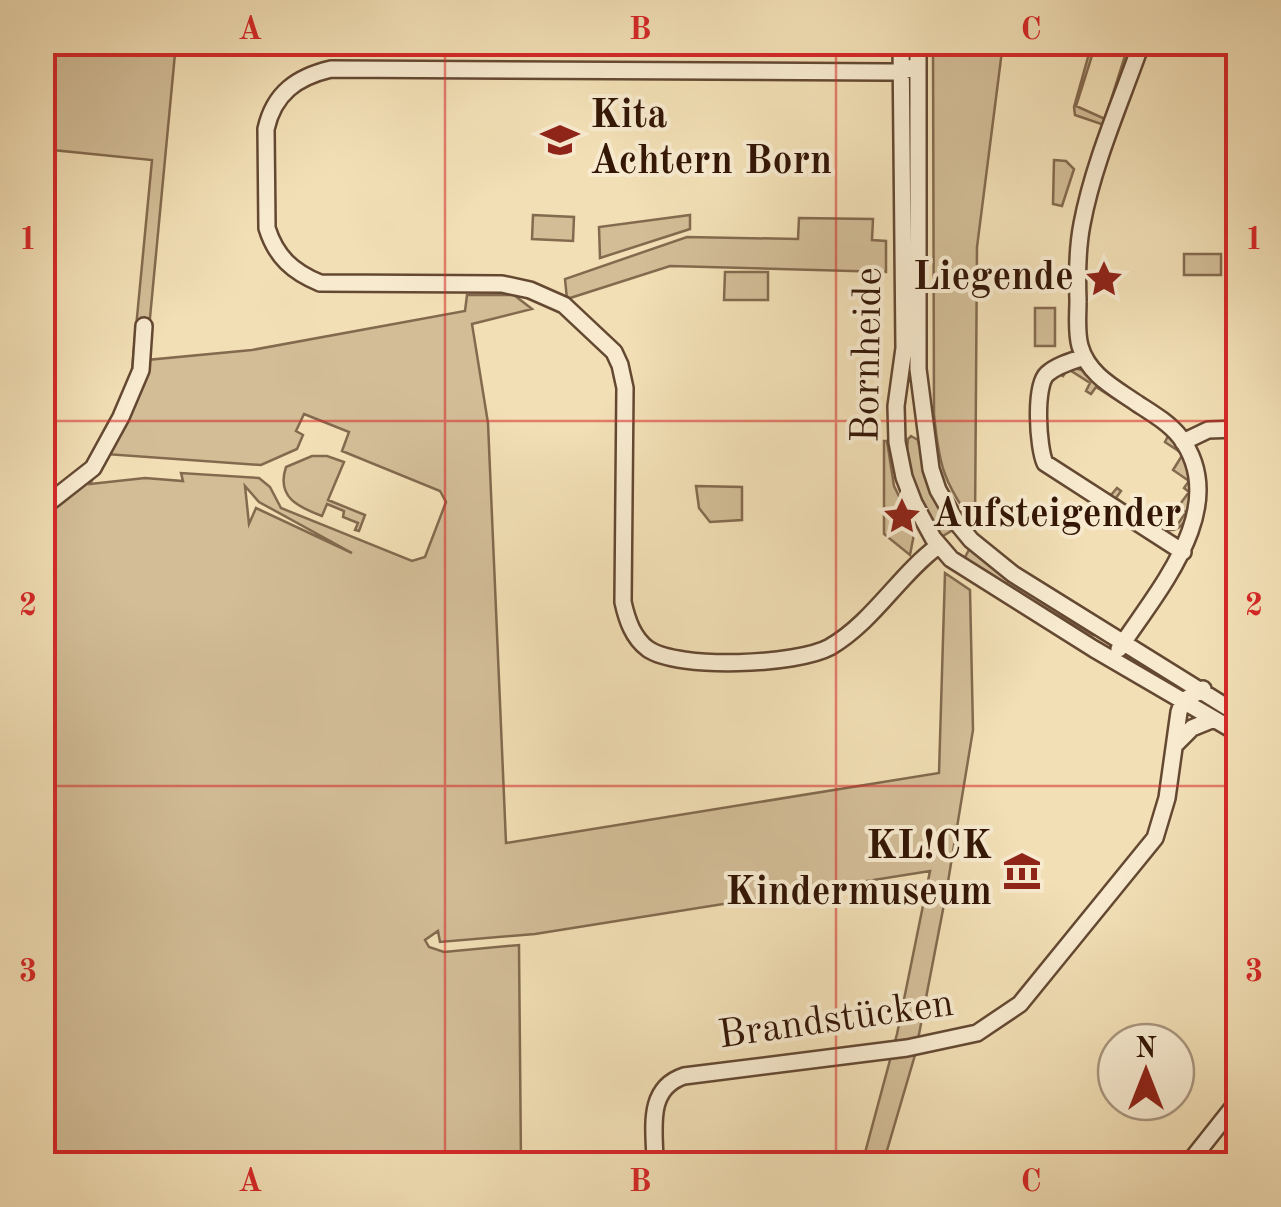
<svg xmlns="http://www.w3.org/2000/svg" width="1281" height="1207" font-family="'Old Standard TT',serif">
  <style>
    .green { fill: #d2bd97; stroke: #836a4e; stroke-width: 2.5; fill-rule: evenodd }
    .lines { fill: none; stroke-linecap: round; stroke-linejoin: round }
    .minor-casing { stroke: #644832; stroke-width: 20 }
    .minor { stroke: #f7eacf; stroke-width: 15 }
    .grid { fill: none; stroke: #d62828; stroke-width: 2.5; stroke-opacity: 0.55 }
    .labels { text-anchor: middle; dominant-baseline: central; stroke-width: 8; stroke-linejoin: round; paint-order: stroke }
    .poi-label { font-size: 40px; font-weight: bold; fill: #341606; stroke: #f7eacf; text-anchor: start }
    .street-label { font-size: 40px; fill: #341606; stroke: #f7eacf }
    .neatline { fill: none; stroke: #d62828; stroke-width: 4 }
    .grid-label { font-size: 32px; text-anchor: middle; font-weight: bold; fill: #d62828 }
  </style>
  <rect width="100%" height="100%" fill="#f2dfb5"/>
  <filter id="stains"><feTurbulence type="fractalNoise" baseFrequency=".002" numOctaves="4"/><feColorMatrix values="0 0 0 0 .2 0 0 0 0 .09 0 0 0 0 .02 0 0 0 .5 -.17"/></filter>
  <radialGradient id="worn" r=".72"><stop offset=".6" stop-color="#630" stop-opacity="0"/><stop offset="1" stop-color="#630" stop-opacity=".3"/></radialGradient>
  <!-- green -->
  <path class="green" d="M42,43H176L146,360L252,350L465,311L467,295H514L532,309L472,324L488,423L506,843L939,773L945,573L970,590L973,730L946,894L915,1055L883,1164H862L897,1034L930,871L535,934L440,942L438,931L425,940L429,947L444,952L519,945L521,1164H43V498L87,468L131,380L152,160L43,149ZM304,414L349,432L342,451L440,491L446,502L425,557L412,561L281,508L270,487L259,478L181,473L183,481L145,478L90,484L106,454L261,465L297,449L303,435L296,431ZM245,486L259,502L352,553L256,508L249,524Z
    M491,43H582V52L491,51Z
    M933,43H1003L977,247L975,526C944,483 939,467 934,414Z
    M1092,43H1096L1076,106L1105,119L1129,43H1136L1104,125L1075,115L1074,107Z
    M1054,160L1066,161L1074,169L1062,206L1053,204Z
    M533,215L574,217L573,241L532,239Z
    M690,215V229L600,258L599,227Z
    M799,218L873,219L872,240L886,241V272L670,266L567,299L565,279L687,237L798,239Z
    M1184,254H1221V275H1184Z
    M725,272H768V300H724Z
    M1035,308H1055V346H1035Z
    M1068,367L1082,370L1099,387L1162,427C1172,436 1181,447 1186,460C1196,485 1195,545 1156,527L1088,482L1111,495L1117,488L1121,491L1116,498L1166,532L1171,524L1176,527L1186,512L1178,507L1189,492L1184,488L1189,481L1173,470L1183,454L1165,442L1169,434L1096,387L1091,394L1086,391L1090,383L1068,369L1063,376L1058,373Z
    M911,436L918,440L929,488L937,496L956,528L938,539C922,507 903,476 908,439Z
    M884,441H887L894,486L915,529L910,555L884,534Z
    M312,456H327L344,462L328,500L365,515L359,531L355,530L358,523L343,517L344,511L327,504L322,516C298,507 276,497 286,467Z
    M696,486L742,487V520L710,522L699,508Z
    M971,546L1095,631L1093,635L963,561Z"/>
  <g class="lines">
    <!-- minor casing -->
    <g class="minor-casing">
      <path id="minor" d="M901,42L904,348L896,406L897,442L904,477L914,503L933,538L951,559L1094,649L1238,733
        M918,42V369L931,469L938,490L957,523L971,540L1013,574L1238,714
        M917,65L902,72H887L331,69C297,77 274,93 266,129L267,228C276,257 293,272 320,283L502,284L530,290L564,305L614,352L620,365L625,388L623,602C627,620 633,638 648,649C679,670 797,665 830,647C873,622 899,575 938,546
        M1084,357C1072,361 1057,365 1047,374C1034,386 1038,448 1045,463L1183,552
        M1183,442L1208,430L1238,429
        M42,508L93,468L121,417L141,370L144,326
        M1119,649C1156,592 1233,507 1180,437C1169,423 1152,413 1138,404C1115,388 1088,375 1080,346C1076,332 1078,315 1078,300C1077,275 1077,250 1082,224C1093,165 1119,106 1139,50L1146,42
        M1177,743L1192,728L1214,719
        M655,1164C655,1131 645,1089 684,1076L907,1048L977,1033L1020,1004L1155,838L1167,798L1179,712L1183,701L1203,689
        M1188,1164L1238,1101"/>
    </g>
    <!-- minor -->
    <use href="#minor" class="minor"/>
  </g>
  <!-- grid -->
  <path class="grid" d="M445,42V1164M836,42V1164M42,421H1238M42,786H1238"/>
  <!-- icons -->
  <defs>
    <g id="school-bare" transform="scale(3)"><path d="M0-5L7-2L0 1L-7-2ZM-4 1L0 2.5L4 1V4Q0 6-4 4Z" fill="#8f2418" stroke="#f7eacf" stroke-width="2.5" paint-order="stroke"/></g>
    <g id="sight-bare" transform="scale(3)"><path d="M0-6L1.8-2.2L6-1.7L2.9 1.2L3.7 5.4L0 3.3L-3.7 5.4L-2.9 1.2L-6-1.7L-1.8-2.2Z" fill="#8f2418" stroke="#f7eacf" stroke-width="2.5" paint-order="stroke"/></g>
    <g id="museum-bare" transform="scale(3)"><path d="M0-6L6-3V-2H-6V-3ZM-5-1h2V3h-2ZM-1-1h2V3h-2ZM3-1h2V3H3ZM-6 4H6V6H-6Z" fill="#8f2418" stroke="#f7eacf" stroke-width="2.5" paint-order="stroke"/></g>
  </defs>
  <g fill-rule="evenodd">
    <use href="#school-bare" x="560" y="140"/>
    <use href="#sight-bare" x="1104" y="279"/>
    <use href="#sight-bare" x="902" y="516"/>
    <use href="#museum-bare" x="1022" y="871"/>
  </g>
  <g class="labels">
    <!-- poi labels -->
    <g class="poi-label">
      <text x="590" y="117">Kita<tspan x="590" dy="46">Achtern Born</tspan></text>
      <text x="1074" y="279" text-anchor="end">Liegende</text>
      <text x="932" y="516">Aufsteigender</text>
      <text x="992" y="848" text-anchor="end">KL!CK<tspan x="992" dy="46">Kindermuseum</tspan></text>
    </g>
    <!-- street labels -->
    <g class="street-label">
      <text transform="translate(869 355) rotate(-89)">Bornheide</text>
      <text transform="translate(836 1021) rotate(-8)">Brandstücken</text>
    </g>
  </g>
  <!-- margin -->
  <rect width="1281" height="1207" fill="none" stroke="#f2dfb5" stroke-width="110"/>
  <!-- north arrow -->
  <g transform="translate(1146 1072)"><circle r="48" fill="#f7eacf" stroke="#a9957f" stroke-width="2.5"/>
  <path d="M0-8L18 38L0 25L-18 38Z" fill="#8f2418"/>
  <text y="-15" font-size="28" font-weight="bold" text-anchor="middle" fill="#341606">N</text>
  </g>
  <rect x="55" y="55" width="1171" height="1097" class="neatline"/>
  <g class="grid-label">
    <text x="250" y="39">A</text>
    <text x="640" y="39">B</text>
    <text x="1031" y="39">C</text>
    <text x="28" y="249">1</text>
    <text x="1254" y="249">1</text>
    <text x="28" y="615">2</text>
    <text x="1254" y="615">2</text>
    <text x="28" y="981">3</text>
    <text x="1254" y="981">3</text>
    <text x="250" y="1191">A</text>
    <text x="640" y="1191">B</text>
    <text x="1031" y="1191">C</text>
  </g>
  <rect width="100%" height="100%" filter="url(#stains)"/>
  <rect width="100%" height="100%" fill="url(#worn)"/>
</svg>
